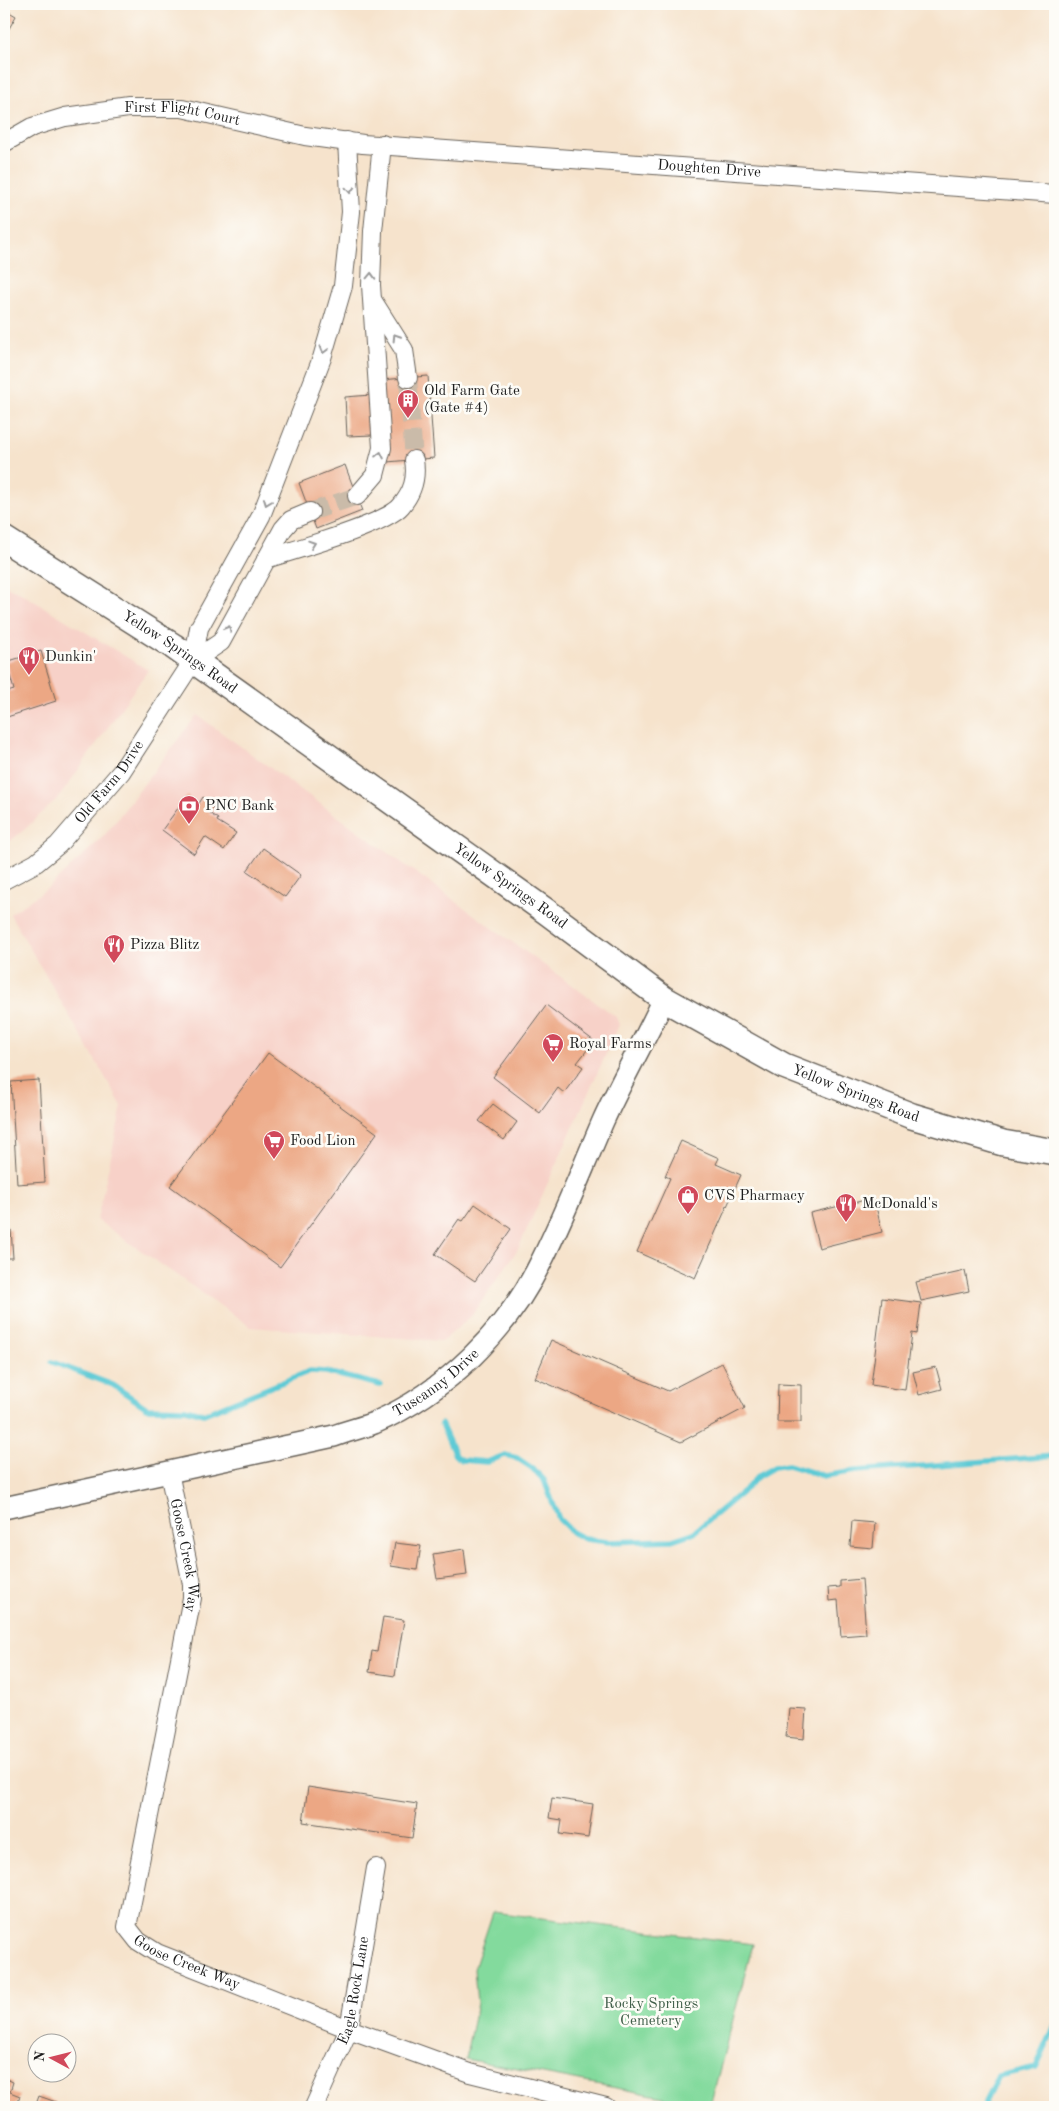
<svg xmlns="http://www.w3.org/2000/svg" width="1059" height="2111" font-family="'Old Standard TT',serif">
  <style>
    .built { fill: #f7d1c8 }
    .green { fill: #83da9d; stroke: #507b5c }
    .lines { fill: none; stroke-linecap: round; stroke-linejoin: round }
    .stream { stroke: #5ecad5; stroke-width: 5.5 }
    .building { fill: #eca784 }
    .minor-tunnel { stroke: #cabba9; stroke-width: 18; stroke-dasharray: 18 9; stroke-linecap: butt }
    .minor-casing { stroke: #68625a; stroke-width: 20 }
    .tertiary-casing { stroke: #68625a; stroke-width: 24 }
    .secondary-casing { stroke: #68625a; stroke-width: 28 }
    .minor { stroke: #fff; stroke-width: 18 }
    .tertiary { stroke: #fff; stroke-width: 21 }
    .secondary { stroke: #fff; stroke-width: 25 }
    .oneway { stroke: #999 }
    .labels { text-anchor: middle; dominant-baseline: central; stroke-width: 5; stroke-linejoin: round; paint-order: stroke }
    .street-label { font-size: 15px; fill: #1c1c1c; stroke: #fdfcf7 }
    .poi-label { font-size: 15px; fill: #1c1c1c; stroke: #fdfcf7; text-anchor: start }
    .park-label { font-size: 15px; fill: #405e49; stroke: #fdfcf7 }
  </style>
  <rect width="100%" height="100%" fill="#fdfcf7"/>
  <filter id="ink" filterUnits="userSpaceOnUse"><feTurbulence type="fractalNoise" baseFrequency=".02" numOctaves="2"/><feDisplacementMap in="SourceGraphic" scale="10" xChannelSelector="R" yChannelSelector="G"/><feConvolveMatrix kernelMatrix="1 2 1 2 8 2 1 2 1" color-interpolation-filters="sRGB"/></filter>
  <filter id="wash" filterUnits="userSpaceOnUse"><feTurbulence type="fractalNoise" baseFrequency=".0096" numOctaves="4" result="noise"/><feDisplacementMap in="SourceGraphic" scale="20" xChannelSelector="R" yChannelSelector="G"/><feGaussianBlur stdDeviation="1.12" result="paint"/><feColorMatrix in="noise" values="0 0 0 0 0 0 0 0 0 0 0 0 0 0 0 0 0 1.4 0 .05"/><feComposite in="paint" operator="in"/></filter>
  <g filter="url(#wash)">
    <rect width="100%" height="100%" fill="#f6e3cc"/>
    <!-- built -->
    <path class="built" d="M4,585L19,592L148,670L60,796L24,830L4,846Z
      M197,715L616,1017L619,1025L518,1249L472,1315L443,1341L251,1327L97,1220L122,1106L10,914L48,888L104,836Z"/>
    <!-- green -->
    <path class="green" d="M493,1912L753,1944L710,2106L465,2059L477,2003L474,1969Z"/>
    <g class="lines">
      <!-- stream -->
      <path class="stream" d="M52,1362L113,1385L147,1408L185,1409L204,1414L310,1371L326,1372L380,1385
        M441,1424L455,1455L462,1460L487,1462L505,1455L517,1458L532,1468L544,1480L559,1519L573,1533L585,1539L608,1542L672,1540L693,1533L748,1487L757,1477L774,1467L788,1465L824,1476L856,1471L1055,1456
        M985,2107V2102L998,2076L1036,2067L1055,2026"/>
    </g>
    <g id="blocks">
      <!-- building -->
      <path class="building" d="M4,9L16,16L6,34L4,32Z
        M428,376L434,458L387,462L381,380Z
        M371,395L373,435L347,436L345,397Z
        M345,465L362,511L316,529L299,483Z
        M41,651L56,701L4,718V693L14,690L6,662Z
        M187,796L198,805L203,797L214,805L209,813L218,819L217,821L236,833L224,850L205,837L194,854L162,830Z
        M263,848L301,875L285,897L247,871Z
        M546,1005L594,1041L577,1063L583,1067L564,1093L558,1088L540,1113L493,1077Z
        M268,1053L377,1133L280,1267L170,1186Z
        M39,1080L45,1182L17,1184L11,1082Z
        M493,1104L517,1122L504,1140L479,1121Z
        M681,1141L719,1158L716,1164L741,1175L695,1278L637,1252L670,1178L665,1176Z
        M874,1198L882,1232L819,1248L810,1213Z
        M475,1204L511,1229L475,1281L435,1254L459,1219L463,1221Z
        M4,1229H11L13,1258H4Z
        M965,1271L969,1291L921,1301L916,1282Z
        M882,1298L921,1303L917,1334L912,1333L905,1390L871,1385Z
        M551,1340L668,1391L722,1363L745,1408L681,1442L535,1378Z
        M936,1367L942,1389L919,1395L913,1372Z
        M778,1384L801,1385V1422H777Z
        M852,1521L875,1523L873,1548L850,1546Z
        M395,1543L421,1546L417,1570L391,1566Z
        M464,1549L467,1575L437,1579L433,1554Z
        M862,1579L866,1634L841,1636L838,1600L829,1601L828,1588L840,1587V1581Z
        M383,1617L404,1620L395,1676L369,1672L372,1651L377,1652Z
        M789,1708L806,1709L804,1739L786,1737Z
        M308,1787L417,1804L412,1838L303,1822Z
        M552,1798L593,1804L588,1838L560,1834L562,1820L549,1818Z
        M4,2078L13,2082L10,2092L20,2096L15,2107H4Z
        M39,2096L56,2102L55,2106L58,2107H35Z"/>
    </g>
  </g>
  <g filter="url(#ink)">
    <use href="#blocks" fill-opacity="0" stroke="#68625a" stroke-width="1"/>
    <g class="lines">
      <!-- minor-tunnel -->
      <path class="minor-tunnel" d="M408,378L414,460
        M310,512L357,496"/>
      <!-- minor casing -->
      <g class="minor-casing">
        <g id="minor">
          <path id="s1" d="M4,143L32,127L65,117L128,108H182L305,136L363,144L1055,194"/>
          <path d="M373,301L404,350L408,378"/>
          <path d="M357,496L375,475L382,448L371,285L373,231L382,144"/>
          <path d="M266,559C294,550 385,525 401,506C413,492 417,478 414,460"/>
          <path d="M193,661L221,642L283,529L291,520L310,512"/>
          <path id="s2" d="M4,880L36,863L58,845L121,772L193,661L199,628L261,516L322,358L343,286L351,212L347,141"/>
          <path id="s3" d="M169,1472L192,1584V1598L127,1927L138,1941L157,1953L349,2029L470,2073L606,2107"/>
          <path id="s4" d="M314,2107L349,2029L376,1868"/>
        </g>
      </g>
      <!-- tertiary casing -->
      <g class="tertiary-casing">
        <g id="tertiary">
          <path id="s5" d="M4,1508L334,1436C347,1431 361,1428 374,1423C446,1392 508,1330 542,1260C565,1214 583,1167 603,1121C622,1079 645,1040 664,999"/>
        </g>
      </g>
      <!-- secondary casing -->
      <g class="secondary-casing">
        <g id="secondary">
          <path id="s6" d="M4,539L173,646L547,912L664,999L784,1066L912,1116L1003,1143L1055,1152"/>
        </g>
      </g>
      <!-- minor -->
      <use href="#minor" class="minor"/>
      <!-- tertiary -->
      <use href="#tertiary" class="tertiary"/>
      <!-- secondary -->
      <use href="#secondary" class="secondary"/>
    </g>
    <!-- one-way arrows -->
    <defs><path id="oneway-chevron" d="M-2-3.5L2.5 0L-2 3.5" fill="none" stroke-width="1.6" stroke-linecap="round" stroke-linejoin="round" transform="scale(1.25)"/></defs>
    <g class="oneway">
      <use href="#oneway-chevron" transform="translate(350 190) rotate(87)"/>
      <use href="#oneway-chevron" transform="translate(371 276) rotate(-88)"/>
      <use href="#oneway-chevron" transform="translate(396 337) rotate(-122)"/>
      <use href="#oneway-chevron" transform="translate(324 350) rotate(106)"/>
      <use href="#oneway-chevron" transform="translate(380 455) rotate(-78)"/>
      <use href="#oneway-chevron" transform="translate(267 502) rotate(111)"/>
      <use href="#oneway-chevron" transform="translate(312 544) rotate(-19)"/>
      <use href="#oneway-chevron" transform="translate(228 629) rotate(-62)"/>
    </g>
  </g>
  <!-- icons -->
  <defs>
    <g id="building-pin" transform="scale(1.125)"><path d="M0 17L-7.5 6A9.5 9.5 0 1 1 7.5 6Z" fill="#d1495b" stroke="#fdfcf7"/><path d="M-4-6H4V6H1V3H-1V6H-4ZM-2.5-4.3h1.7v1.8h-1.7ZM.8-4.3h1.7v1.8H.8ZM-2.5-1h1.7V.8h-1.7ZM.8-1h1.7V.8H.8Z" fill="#fff"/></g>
    <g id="restaurant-pin" transform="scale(1.125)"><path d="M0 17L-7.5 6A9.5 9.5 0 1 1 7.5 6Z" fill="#d1495b" stroke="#fdfcf7"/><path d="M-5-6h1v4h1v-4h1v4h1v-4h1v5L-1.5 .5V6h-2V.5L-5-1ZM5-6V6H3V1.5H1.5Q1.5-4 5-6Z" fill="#fff"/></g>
    <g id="bank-pin" transform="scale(1.125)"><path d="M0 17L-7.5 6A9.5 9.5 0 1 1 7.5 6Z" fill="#d1495b" stroke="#fdfcf7"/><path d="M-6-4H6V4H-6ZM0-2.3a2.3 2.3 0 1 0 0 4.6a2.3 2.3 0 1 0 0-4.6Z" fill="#fff"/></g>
    <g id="supermarket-pin" transform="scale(1.125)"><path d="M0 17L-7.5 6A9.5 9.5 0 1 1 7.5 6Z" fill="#d1495b" stroke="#fdfcf7"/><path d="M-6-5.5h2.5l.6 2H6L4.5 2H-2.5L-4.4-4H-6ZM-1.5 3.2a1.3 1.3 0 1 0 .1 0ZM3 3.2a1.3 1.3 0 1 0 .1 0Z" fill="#fff"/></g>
    <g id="shop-pin" transform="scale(1.125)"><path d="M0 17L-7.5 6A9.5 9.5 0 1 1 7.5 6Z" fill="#d1495b" stroke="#fdfcf7"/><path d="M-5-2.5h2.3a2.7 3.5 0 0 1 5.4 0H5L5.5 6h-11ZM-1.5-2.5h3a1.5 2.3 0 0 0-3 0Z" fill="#fff"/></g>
  </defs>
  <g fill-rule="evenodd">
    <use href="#building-pin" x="408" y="400"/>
    <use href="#restaurant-pin" x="29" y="657"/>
    <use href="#bank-pin" x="189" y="806"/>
    <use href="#restaurant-pin" x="114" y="945"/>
    <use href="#supermarket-pin" x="553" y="1044"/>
    <use href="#supermarket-pin" x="274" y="1141"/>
    <use href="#shop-pin" x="688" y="1196"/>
    <use href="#restaurant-pin" x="846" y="1204"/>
  </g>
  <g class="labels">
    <!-- street labels -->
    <g class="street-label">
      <text stroke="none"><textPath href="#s1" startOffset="185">First Flight Court</textPath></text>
      <text stroke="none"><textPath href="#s1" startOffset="716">Doughten Drive</textPath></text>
      <text stroke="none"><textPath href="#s6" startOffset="209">Yellow Springs Road</textPath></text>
      <text stroke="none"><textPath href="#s2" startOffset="146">Old Farm Drive</textPath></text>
      <text stroke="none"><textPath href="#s6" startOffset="614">Yellow Springs Road</textPath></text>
      <text stroke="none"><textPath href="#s6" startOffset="1019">Yellow Springs Road</textPath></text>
      <text stroke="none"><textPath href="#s5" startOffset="454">Tuscanny Drive</textPath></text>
      <text stroke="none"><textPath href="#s3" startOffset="85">Goose Creek Way</textPath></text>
      <text stroke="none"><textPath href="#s3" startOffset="535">Goose Creek Way</textPath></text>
      <text stroke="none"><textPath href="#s4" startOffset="124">Eagle Rock Lane</textPath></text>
    </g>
    <!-- poi labels -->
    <g class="poi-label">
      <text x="424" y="391">Old Farm Gate<tspan x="424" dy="17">(Gate #4)</tspan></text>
      <text x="45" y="657">Dunkin'</text>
      <text x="205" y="806">PNC Bank</text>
      <text x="130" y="945">Pizza Blitz</text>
      <text x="569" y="1044">Royal Farms</text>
      <text x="290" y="1141">Food Lion</text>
      <text x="704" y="1196">CVS Pharmacy</text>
      <text x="862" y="1204">McDonald's</text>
    </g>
    <!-- park labels -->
    <g class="park-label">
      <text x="651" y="2004">Rocky Springs<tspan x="651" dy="17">Cemetery</tspan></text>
    </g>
  </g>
  <!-- margin -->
  <rect width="1059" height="2111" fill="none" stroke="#fdfcf7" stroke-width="20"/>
  <!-- north arrow -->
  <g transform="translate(52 2058) rotate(277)"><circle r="24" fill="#fdfcf7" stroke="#a3a29f"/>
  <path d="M0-4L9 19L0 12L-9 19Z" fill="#d1495b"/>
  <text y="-8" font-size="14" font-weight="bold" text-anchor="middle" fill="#1c1c1c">N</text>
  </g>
</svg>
